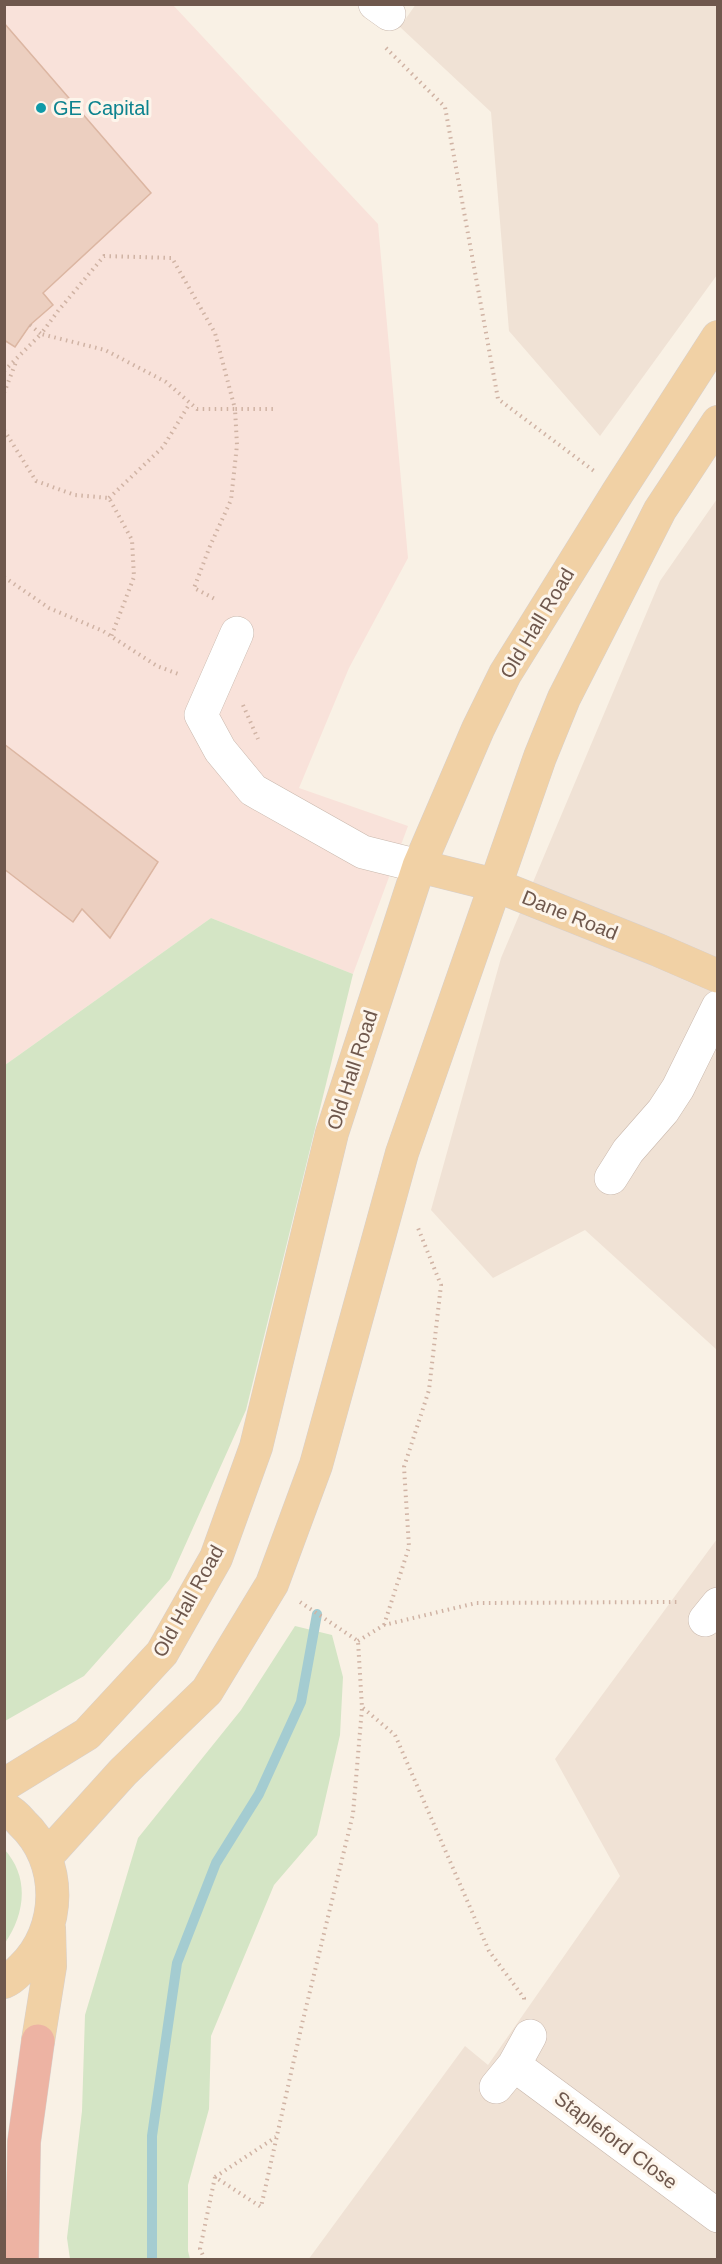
<svg xmlns="http://www.w3.org/2000/svg" width="722" height="2264" font-family="Helvetica,sans-serif">
  <style>
    .residential { fill: #f0e2d5 }
    .commercial { fill: #f9e2da }
    .green { fill: #d4e5c5 }
    .lines { fill: none; stroke-linecap: round; stroke-linejoin: round }
    .stream { stroke: #a4ccd1; stroke-width: 10 }
    .building { fill: #eccfc0; stroke: #dcb6a2; stroke-width: 1.5 }
    .minor-casing { stroke: #c9b8ad; stroke-width: 34 }
    .major-casing { stroke: #d7d0cd; stroke-width: 34 }
    .highway-casing { stroke: #d7d0cd; stroke-width: 34 }
    .path { stroke: #d0b3a4; stroke-width: 4; stroke-dasharray: 1.5 4.5; stroke-linecap: butt }
    .minor { stroke: #fff; stroke-width: 33 }
    .major { stroke: #f1d1a5; stroke-width: 33 }
    .highway { stroke: #edb3a3; stroke-width: 33 }
    .culture-dot { fill: #0f9aa8; stroke: #fdf5eb; stroke-width: 2 }
    .labels { text-anchor: middle; dominant-baseline: central; stroke-width: 6; stroke-linejoin: round; paint-order: stroke }
    .culture-label { font-size: 20px; fill: #0d838f; stroke: #fdf5eb; text-anchor: start }
    .street-label { font-size: 20px; fill: #6f584d; stroke: #fdf5eb }
  </style>
  <rect width="100%" height="100%" fill="#f9f1e5"/>
  <!-- residential -->
  <path class="residential" d="M416,4L717,5V275L600,436L509,331L491,112L400,27Z
    M717,499V1350L585,1230L493,1278L431,1210L501,958L660,581Z
    M717,1539V2259L308,2260L465,2046L488,2065L620,1876L555,1759Z"/>
  <!-- commercial -->
  <path class="commercial" d="M5,5H173L378,224L408,558L349,668L299,788L408,826L353,974L211,918L5,1065Z"/>
  <!-- green -->
  <path class="green" d="M211,918L353,974L246,1410L170,1579L84,1676L5,1721V1065Z
    M295,1626L332,1635L343,1677L340,1735L317,1835L274,1885L211,2036L209,2109L188,2185V2251L190,2259H70L67,2238L82,2111L85,2015L138,1838L241,1710Z
    M4,1849C30,1877 25,1914 5,1943Z"/>
  <g class="lines">
    <!-- stream -->
    <path class="stream" d="M152,2260V2136L177,1963L216,1863L259,1794L301,1702L317,1614"/>
  </g>
  <!-- building -->
  <path class="building" d="M4,23L151,193L43,293L53,305L30,325L15,347L4,340Z
    M4,744L158,862L110,938L82,909L73,922L4,869Z"/>
  <g class="lines">
    <!-- minor casing -->
    <g class="minor-casing">
      <path id="minor" d="M375,4L389,14
        M237,633L201,715L220,750L253,790L363,852L419,866
        M611,1178L628,1151L663,1111L678,1088L718,1007
        M705,1620L718,1604
        M514,2065L718,2216
        M496,2087L514,2065L530,2036"/>
    </g>
    <!-- major casing -->
    <g class="major-casing">
      <path id="major" d="M419,866L495,885L658,950L718,976
        M4,1785L87,1734L162,1653L216,1558L256,1447L332,1133L419,866L478,729L505,674L618,492L718,337
        M4,1808C12,1812 17,1817 22,1823C63,1861 62,1930 22,1968C17,1973 12,1979 4,1982
        M46,1857L123,1772L207,1691L272,1584L316,1465L402,1153L540,757L564,698L660,510L718,422
        M38,2041L50,1966L49,1928"/>
    </g>
    <!-- highway casing -->
    <g class="highway-casing">
      <path id="highway" d="M22,2260L24,2142L38,2041"/>
    </g>
    <!-- path -->
    <path class="path" d="M386,48L445,107L498,399L594,471
      M30,325L41,334L58,311L104,256L172,258L215,333L235,409H274
      M4,371L41,334L105,350L166,382L197,409H235L237,445L231,500L210,546L194,588L215,599
      M4,393L16,362
      M4,430L36,481L75,495L109,498L132,540L134,577L111,637
      M109,498L163,447L190,403
      M4,577L49,608L103,631L157,666L181,675
      M243,705L258,739
      M384,1625L409,1547L404,1467L429,1390L441,1285L418,1228
      M358,1641L384,1625L476,1603L677,1602
      M363,1708L395,1735L489,1951L524,1998V2002
      M215,2177L276,2137
      M205,2260L200,2249L215,2177L261,2207L302,2024L353,1814L362,1708L358,1641L300,1602"/>
    <!-- minor -->
    <use href="#minor" class="minor"/>
    <!-- major -->
    <use href="#major" class="major"/>
    <!-- highway -->
    <use href="#highway" class="highway"/>
  </g>
  <!-- markers -->
  <circle class="culture-dot" cx="41" cy="108" r="6"/>
  <g class="labels">
    <!-- culture labels -->
    <g class="culture-label">
      <text x="53" y="108">GE Capital</text>
    </g>
    <!-- street labels -->
    <g class="street-label">
      <text transform="translate(537 623) rotate(-59)">Old Hall Road</text>
      <text transform="translate(570 915) rotate(22)">Dane Road</text>
      <text transform="translate(352 1070) rotate(-72)">Old Hall Road</text>
      <text transform="translate(188 1601) rotate(-61)">Old Hall Road</text>
      <text transform="translate(616 2140) rotate(37)">Stapleford Close</text>
    </g>
  </g>
  <!-- border -->
  <rect width="722" height="2264" fill="none" stroke="#6f584d" stroke-width="12"/>
</svg>
